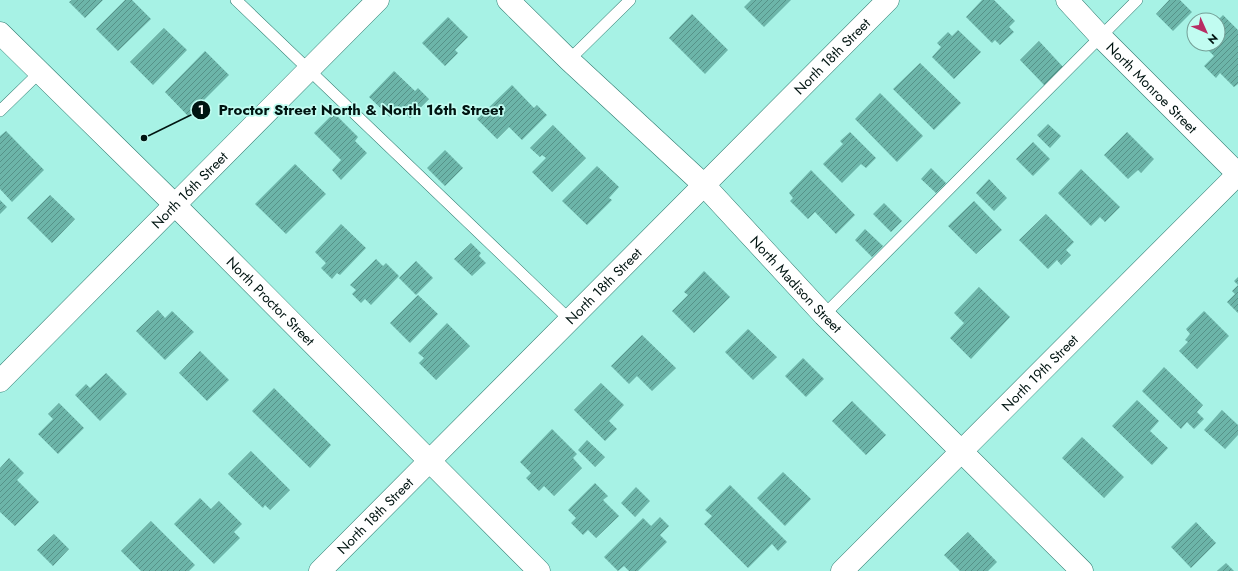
<svg xmlns="http://www.w3.org/2000/svg" width="1238" height="571" font-family="Jost,sans-serif">
  <style>
    .building { fill: url(#building-hatch) }
    .lines { fill: none; stroke-linecap: round; stroke-linejoin: round }
    .lane-casing { stroke: #2f7b70; stroke-width: 12 }
    .street-casing { stroke: #2f7b70; stroke-width: 23 }
    .secondary-casing { stroke: #2f7b70; stroke-width: 23 }
    .lane { stroke: #fff; stroke-width: 11 }
    .street { stroke: #fff; stroke-width: 22 }
    .secondary { stroke: #fff; stroke-width: 22 }
    .labels { text-anchor: middle; dominant-baseline: central; stroke-width: 3.5; stroke-linejoin: round; paint-order: stroke }
    .street-label { font-size: 14px; fill: #001411; stroke: #c1fcf1 }
    .leader { fill: none; stroke: #001411; stroke-width: 1.5 }
    .callout-dot { fill: #001411; stroke: #c1fcf1; stroke-width: 1.5 }
    .mark-label { font-size: 12px; text-anchor: middle; font-weight: bold; fill: #fff }
    .callout-label { font-size: 15px; text-anchor: middle; font-weight: bold; fill: #001411; stroke: #c1fcf1; stroke-width: 3.5; stroke-linejoin: round; paint-order: stroke }
  </style>
  <defs>
    <pattern id="building-hatch" width="6" height="6" patternUnits="userSpaceOnUse"><rect width="6" height="6" fill="#6cb5a9"/><path d="M-1 1l2-2M0 6l6-6M5 7l2-2" fill="none" stroke="#569288"/></pattern>
  </defs>
  <rect width="100%" height="100%" fill="#a7f2e5"/>
  <!-- building -->
  <path class="building" d="M72,0H103L85,18L69,2Z
    M125,0H132L151,19L118,51L96,29Z
    M751,0H791L764,27L744,7Z
    M982,0H994L1015,21L1009,27L1014,32L1000,45L995,40L992,43L966,17Z
    M1169,0H1180L1192,12L1173,31L1156,14Z
    M692,14L728,50L705,74L669,38Z
    M1223,15L1238,30V84L1234,87L1220,73L1216,78L1204,66L1214,56L1202,44H1218V20Z
    M448,17L468,37L455,50L458,53L445,66L422,43Z
    M164,28L187,50L153,85L130,62Z
    M958,30L981,52L954,79L932,57L941,47L937,43L948,32L952,36Z
    M1039,41L1065,69L1046,87L1020,60Z
    M205,51L229,75L188,116L165,92Z
    M920,63L961,103L934,130L893,89Z
    M394,71L415,91L418,88L429,99L410,118L399,108L390,117L369,97Z
    M512,85L534,108L537,105L547,115L522,140L509,127L497,139L477,119Z
    M880,93L923,136L897,162L855,119Z
    M334,113L358,137L355,141L367,153L341,180L332,170L341,160L314,133Z
    M1048,124L1061,136L1050,148L1037,135Z
    M553,125L586,158L552,192L532,172L546,158L542,155L540,157L530,148Z
    M6,131L44,170L12,202L0,189V136Z
    M850,132L876,158L866,168L861,164L842,183L823,164L843,144L840,141Z
    M1127,132L1154,159L1141,173L1138,170L1128,179L1104,155Z
    M1033,142L1050,159L1033,176L1016,159Z
    M445,150L463,168L445,186L427,168Z
    M295,164L326,194L286,234L255,204Z
    M597,166L619,187L609,198L612,200L587,225L562,201Z
    M931,168L946,183L936,193L921,179Z
    M1081,169L1120,207L1105,222L1100,217L1091,226L1058,193Z
    M811,170L855,215L836,234L815,212L808,219L790,201L793,198L789,193Z
    M989,179L1007,198L994,211L976,193Z
    M50,195L75,219L52,243L27,218Z
    M0,200L7,207L0,214Z
    M974,201L1002,230L976,254L948,226Z
    M884,203L902,221L891,232L873,214Z
    M1046,214L1074,242L1066,250L1071,255L1061,265L1057,260L1048,269L1019,240Z
    M341,224L366,248L340,275L337,273L332,279L321,268L326,263L315,252Z
    M865,229L883,246L872,257L855,240Z
    M471,243L481,253L479,256L486,263L472,276L454,259Z
    M376,259L383,266L386,263L399,276L371,305L365,299L361,303L352,294L356,290L350,285Z
    M416,261L433,278L416,295L399,278Z
    M704,271L730,297L694,333L672,311L688,295L684,292Z
    M1238,277V313L1227,302L1235,294L1232,291L1238,285L1234,281Z
    M979,287L1010,317L971,359L950,338L964,323L954,313Z
    M418,295L438,314L410,343L390,323Z
    M158,310L165,318L172,311L194,332L165,360L136,331Z
    M1204,311L1229,336L1197,369L1179,351L1188,342L1185,340L1190,334L1186,329Z
    M447,323L470,346L436,380L419,363L424,358L418,353Z
    M748,329L777,357L753,380L725,352Z
    M642,335L676,368L652,391L637,376L629,384L611,366Z
    M200,351L229,380L207,401L179,373Z
    M803,358L824,379L806,397L785,376Z
    M1164,367L1203,405L1197,412L1204,419L1194,429L1187,422L1181,429L1142,391Z
    M106,373L127,394L100,421L75,395L86,384L90,388Z
    M601,383L624,405L609,421L617,429L605,441L574,410Z
    M274,388L331,445L310,468L252,411Z
    M1137,400L1159,421L1150,431L1168,448L1152,465L1112,426Z
    M852,401L886,435L866,455L832,421Z
    M59,403L84,428L58,454L38,434L53,419L48,414Z
    M1222,410L1238,425V435L1225,449L1204,430Z
    M552,429L577,454L573,458L582,468L554,496L544,486L539,491L526,478L531,473L520,462Z
    M1082,437L1124,477L1104,498L1062,458Z
    M587,440L605,457L595,467L578,450Z
    M251,451L290,490L270,510L265,505L263,508L228,474Z
    M9,458L24,473L17,480L39,502L15,526L0,512V468Z
    M783,472L811,499L785,526L757,498Z
    M595,483L608,496L603,500L619,516L596,538L588,530L583,535L571,523L576,518L568,510Z
    M730,485L787,542L778,551L772,544L748,568L704,524L712,516L705,510Z
    M636,487L650,501L635,517L621,503Z
    M200,498L211,509L219,501L242,524L234,532L240,538L214,564L174,524Z
    M660,517L669,526L660,535L667,542L638,571H629L624,566L618,571L604,557L643,518L651,526Z
    M151,521L195,565L189,571H141L121,551Z
    M1196,522L1216,543L1191,568L1171,547Z
    M968,532L997,562L988,571H960L944,555Z
    M54,534L69,549L53,566L37,550Z
    M1226,563L1234,571H1217Z"/>
  <g class="lines">
    <!-- lane casing -->
    <g class="lane-casing">
      <path id="lane" d="M236,0L570,320
        M569,60L630,0
        M0,111L40,72
        M824,315L1137,0"/>
    </g>
    <!-- street casing -->
    <g class="street-casing">
      <g id="street">
        <path id="s1" d="M508,0L569,60L704,185L824,315L1082,571"/>
        <path id="s2" d="M1067,0L1101,37L1238,174"/>
        <path id="s3" d="M0,381L378,0"/>
        <path id="s4" d="M320,571L888,0"/>
        <path id="s5" d="M842,571L1238,174"/>
      </g>
    </g>
    <!-- secondary casing -->
    <g class="secondary-casing">
      <g id="secondary">
        <path id="s6" d="M0,33L174,204L539,571"/>
      </g>
    </g>
    <!-- lane -->
    <use href="#lane" class="lane"/>
    <!-- street -->
    <use href="#street" class="street"/>
    <!-- secondary -->
    <use href="#secondary" class="secondary"/>
  </g>
  <g class="labels">
    <!-- street labels -->
    <g class="street-label">
      <text stroke="none"><textPath href="#s4" startOffset="726">North 18th Street</textPath></text>
      <text stroke="none"><textPath href="#s2" startOffset="122">North Monroe Street</textPath></text>
      <text stroke="none"><textPath href="#s3" startOffset="269">North 16th Street</textPath></text>
      <text stroke="none"><textPath href="#s1" startOffset="405">North Madison Street</textPath></text>
      <text stroke="none"><textPath href="#s4" startOffset="402">North 18th Street</textPath></text>
      <text stroke="none"><textPath href="#s6" startOffset="381">North Proctor Street</textPath></text>
      <text stroke="none"><textPath href="#s5" startOffset="280">North 19th Street</textPath></text>
      <text stroke="none"><textPath href="#s4" startOffset="78">North 18th Street</textPath></text>
    </g>
  </g>
  <!-- callouts -->
  <path class="leader" d="M144 138L201 110"/>
  <g class="callout-dot">
    <circle cx="144" cy="138" r="4"/>
    <circle cx="201" cy="110" r="10"/>
  </g>
  <g class="mark-label">
    <text x="201" y="114">1</text>
  </g>
  <g class="callout-label">
    <text x="361" y="115">Proctor Street North &amp; North 16th Street</text>
  </g>
  <!-- north arrow -->
  <g transform="translate(1206 32) rotate(135)"><circle r="19" fill="#c1fcf1" stroke="#749f97"/>
  <path d="M0-3L7 15L0 10L-7 15Z" fill="#b82c63"/>
  <text y="-6" font-size="11" font-weight="bold" text-anchor="middle" fill="#001411">N</text>
  </g>
</svg>
